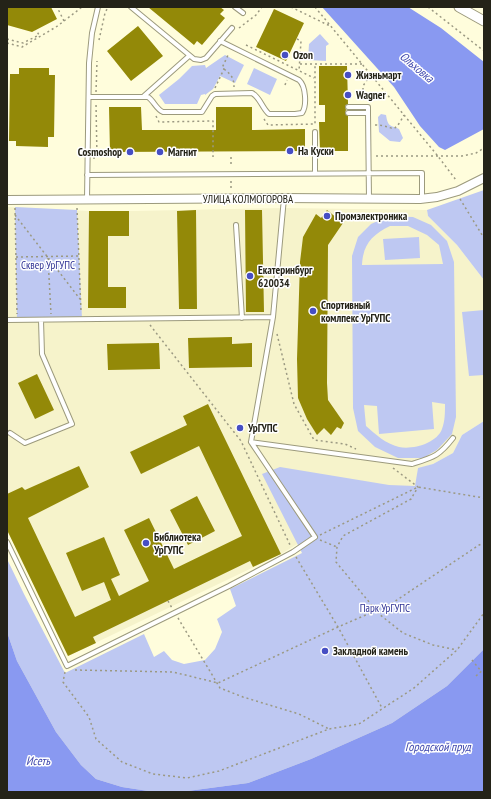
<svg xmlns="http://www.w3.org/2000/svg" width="491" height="799" font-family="'PT Sans Narrow',sans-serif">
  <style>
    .built { fill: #f6f3cb }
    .green { fill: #bec8f2; fill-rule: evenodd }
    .water { fill: #8999f1 }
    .building { fill: #938908 }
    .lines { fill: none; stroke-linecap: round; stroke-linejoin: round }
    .service-casing { stroke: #9c9a7d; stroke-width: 6 }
    .minor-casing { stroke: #9c9a7d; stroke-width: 10 }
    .tertiary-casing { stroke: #9c9a7d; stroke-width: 11 }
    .path { stroke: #9b9982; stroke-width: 1.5; stroke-dasharray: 2 3; stroke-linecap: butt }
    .service { stroke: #fff; stroke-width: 4 }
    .minor { stroke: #fff; stroke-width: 8 }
    .tertiary { stroke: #fff; stroke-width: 9 }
    .poi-dot { fill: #464ec3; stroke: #fff; stroke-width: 1.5 }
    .labels { text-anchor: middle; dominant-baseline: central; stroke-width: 3; stroke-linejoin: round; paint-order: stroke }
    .poi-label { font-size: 11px; font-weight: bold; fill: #242318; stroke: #fff; text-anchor: start }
    .street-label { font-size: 11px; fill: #242318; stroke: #fff }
    .park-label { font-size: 11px; fill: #2e3194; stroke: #fff }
    .water-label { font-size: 12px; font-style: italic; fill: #4149ae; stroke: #fff }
  </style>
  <rect width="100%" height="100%" fill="#fffddc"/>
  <!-- built -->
  <path class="built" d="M7,207L89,211H134L284,208L427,210L428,216L457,245L484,280V421L462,435L453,453L433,464L418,469L416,486L317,532L281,554L68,656L7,530Z"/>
  <!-- green -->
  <path class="green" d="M320,34L329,44L326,46V61L308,60L309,44Z
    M225,55L244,65L235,83L220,76L213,89L205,95V94L201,95L197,104H165L159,95L179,79L192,66L205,65L206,68Z
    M254,68L277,79L270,95L247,84Z
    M381,114L386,115C388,127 390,125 399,129L403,138L400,142L390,141L379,132L378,117Z
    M484,190V280L457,245L428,216L427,210Z
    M15,207L77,210L82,319L17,320Z
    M389,216L413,217L431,225L447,241L454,262L456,417L452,434L437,450L423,458H398L375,447L358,431L353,408L352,256L358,237L371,224ZM390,226H408L427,235L439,245L443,264L362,265C363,244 372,235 390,226ZM432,402L445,404C445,413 445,421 442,429C437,443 413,450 399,447C386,444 375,434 366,426L364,405L377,406L379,434L434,429Z
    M419,237L420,258L385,260L383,239Z
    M484,310V375L469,376L462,312Z
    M484,421V649L447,686L392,723L311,759L248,783L180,792H155L122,787L96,779L81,765L56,732L17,661L7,632V559L24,594L65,673L144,634L154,657L164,651L172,660L184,664L205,660L215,649L222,632L217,619L236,606L230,589L302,553L262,474L280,467L389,485L415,486L418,468L433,464L453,453L462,435Z"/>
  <!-- water -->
  <path class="water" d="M322,7H408L441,28L484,62V129L445,150L439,147L420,126L394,87Z
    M7,632L17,661L56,732L81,765L96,779L122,787L155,792H7Z
    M484,649V792H180L248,783L311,759L392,723L447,686Z"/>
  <!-- building -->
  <path class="building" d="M7,7H51L57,19L32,32L7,25Z
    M148,7H220L224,10L220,14L225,18L202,45L197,41L194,45Z
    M274,9L304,23L286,61L256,47Z
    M138,26L163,56L131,81L107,51Z
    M319,66H347L348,104L345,106L346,110L345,113L348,116V151H320L319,122H325V105H319Z
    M19,68H49V75H55L54,137H48V147L16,146V141H9L10,74H19Z
    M109,107H141L142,130H216V107H252V130L305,129V151L110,152Z
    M196,210L197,309H179L177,211Z
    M245,210H262L264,312H246Z
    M327,210L343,223L328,245L327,383L328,400L344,423L341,429L337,427L331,435L324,428L317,435L307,419L298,398L297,359L300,262L303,237L316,214L321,218Z
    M89,211H129V236H108V287H126V308H88Z
    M232,337V344L252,343V367L189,368L188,338Z
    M159,343L160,369L108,370L107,344Z
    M37,374L54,410L35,419L18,383Z
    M208,404L281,554L253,567L250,561L93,637L96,643L68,656L7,530V494L22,487L25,490L79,466L89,487L28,518L75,617L111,600L104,582L82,591L66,553L104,537L120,575L111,579L119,596L149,581L124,530L149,518L174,569L242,536L199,446L141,474L130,452L187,425L183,416Z
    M197,496L215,531L188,545L170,510Z"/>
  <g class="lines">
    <!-- service casing -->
    <g class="service-casing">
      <path id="service" d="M131,7L194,59L201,60L206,58L232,28
        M235,7L243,13
        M144,96L189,56
        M89,97H148C154,101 156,109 163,112H202L212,96L215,94L252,93C260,97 262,108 269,114H295L302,113C307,106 306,86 299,80L220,41
        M348,107H368V113
        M348,113H368L369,199
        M315,132V173
        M87,175L422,173V199
        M284,198L273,317L251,442L412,464C434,457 439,456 453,438
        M87,199L89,63L92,33L98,7
        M236,225L242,318
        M7,320L273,317
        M10,433L25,443L72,424L42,354L41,320
        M7,542L67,666L229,586L293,552L315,537L251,442"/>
    </g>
    <!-- minor casing -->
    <g class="minor-casing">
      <path id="minor" d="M7,200L284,198L420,199L437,197L458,191L484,178"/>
    </g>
    <!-- tertiary casing -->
    <g class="tertiary-casing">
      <path id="tertiary" d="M459,7L484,21"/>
    </g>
    <!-- path -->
    <path class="path" d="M291,7L330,26
      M315,7L437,155L456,180
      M428,7L484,51
      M64,21L82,7
      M239,28L256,15L262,7
      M7,39L23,43L39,35L36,30
      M297,39L301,41L299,71
      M99,40L105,13L108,7
      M7,43L22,47L56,27L64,21L57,7
      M246,45L314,78
      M300,64H362
      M224,69C232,75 234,79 234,87
      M285,85L287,80
      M215,88L224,69L222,68L229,53
      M96,92L97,61
      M363,100V86L371,74
      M156,116L159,122L213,121V157
      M264,119L268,125L315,124V64
      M375,125C395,125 392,137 404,115
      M376,156H462L476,153L484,148
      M231,157V167
      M93,158H97L96,103
      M231,181V189
      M460,199L484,238
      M15,208L17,314
      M77,208L81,312
      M15,215L80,299
      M16,257L79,256
      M48,258L51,314
      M150,325L241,441L291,547
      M277,334L294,404L314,440L345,444L356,449
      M393,468L418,487L411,499L343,536L337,547L336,562L379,614L403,633L433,645L457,650
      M320,535L418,487L484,498
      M320,540L337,547
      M296,557L338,627L382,708
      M168,601L172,608
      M178,618L220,688L243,697L299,714L329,729
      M472,660L481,671
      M75,670L173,672L218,683L338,627L391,604L479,545L484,543
      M65,672L63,682L89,717L96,739L122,762L153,774L187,778L219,771L329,729L359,724L414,688L457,650L484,613
      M476,676L484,669"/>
    <!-- service -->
    <use href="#service" class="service"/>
    <!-- minor -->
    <use href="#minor" class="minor"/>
    <!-- tertiary -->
    <use href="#tertiary" class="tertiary"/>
  </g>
  <!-- markers -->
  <g class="poi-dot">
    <circle cx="285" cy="55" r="4"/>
    <circle cx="348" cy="75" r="4"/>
    <circle cx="348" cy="95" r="4"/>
    <circle cx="290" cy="151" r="4"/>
    <circle cx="130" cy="152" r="4"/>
    <circle cx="160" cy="152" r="4"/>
    <circle cx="327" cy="216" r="4"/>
    <circle cx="250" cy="276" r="4"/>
    <circle cx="313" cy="311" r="4"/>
    <circle cx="240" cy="428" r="4"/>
    <circle cx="146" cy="543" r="4"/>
    <circle cx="325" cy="651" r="4"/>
  </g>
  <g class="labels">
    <!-- poi labels -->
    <g class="poi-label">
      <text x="293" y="55">Ozon</text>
      <text x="356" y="75">Жизньмарт</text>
      <text x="356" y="95">Wagner</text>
      <text x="298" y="151">На Куски</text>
      <text x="122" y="152" text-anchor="end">Cosmoshop</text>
      <text x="168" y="152">Магнит</text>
      <text x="335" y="216">Промэлектроника</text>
      <text x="258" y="270">Екатеринбург<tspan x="258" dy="13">620034</tspan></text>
      <text x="321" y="305">Спортивный<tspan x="321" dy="13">комлпекс УрГУПС</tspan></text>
      <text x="248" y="428">УрГУПС</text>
      <text x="154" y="537">Библиотека<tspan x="154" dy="13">УрГУПС</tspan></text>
      <text x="333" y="651">Закладной камень</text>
    </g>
    <!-- street labels -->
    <g class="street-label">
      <text x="248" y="199">УЛИЦА КОЛМОГОРОВА</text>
    </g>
    <!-- park labels -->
    <g class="park-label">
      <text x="48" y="265">Сквер УрГУПС</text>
      <text x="385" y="608">Парк УрГУПС</text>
    </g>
    <!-- water labels -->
    <g class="water-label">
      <text transform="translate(417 67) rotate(40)">Ольховка</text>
      <text x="438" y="746">Городской пруд</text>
      <text x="38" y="760">Исеть</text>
    </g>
  </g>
  <!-- border -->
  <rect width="491" height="799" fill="none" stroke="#242318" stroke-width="16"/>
</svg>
